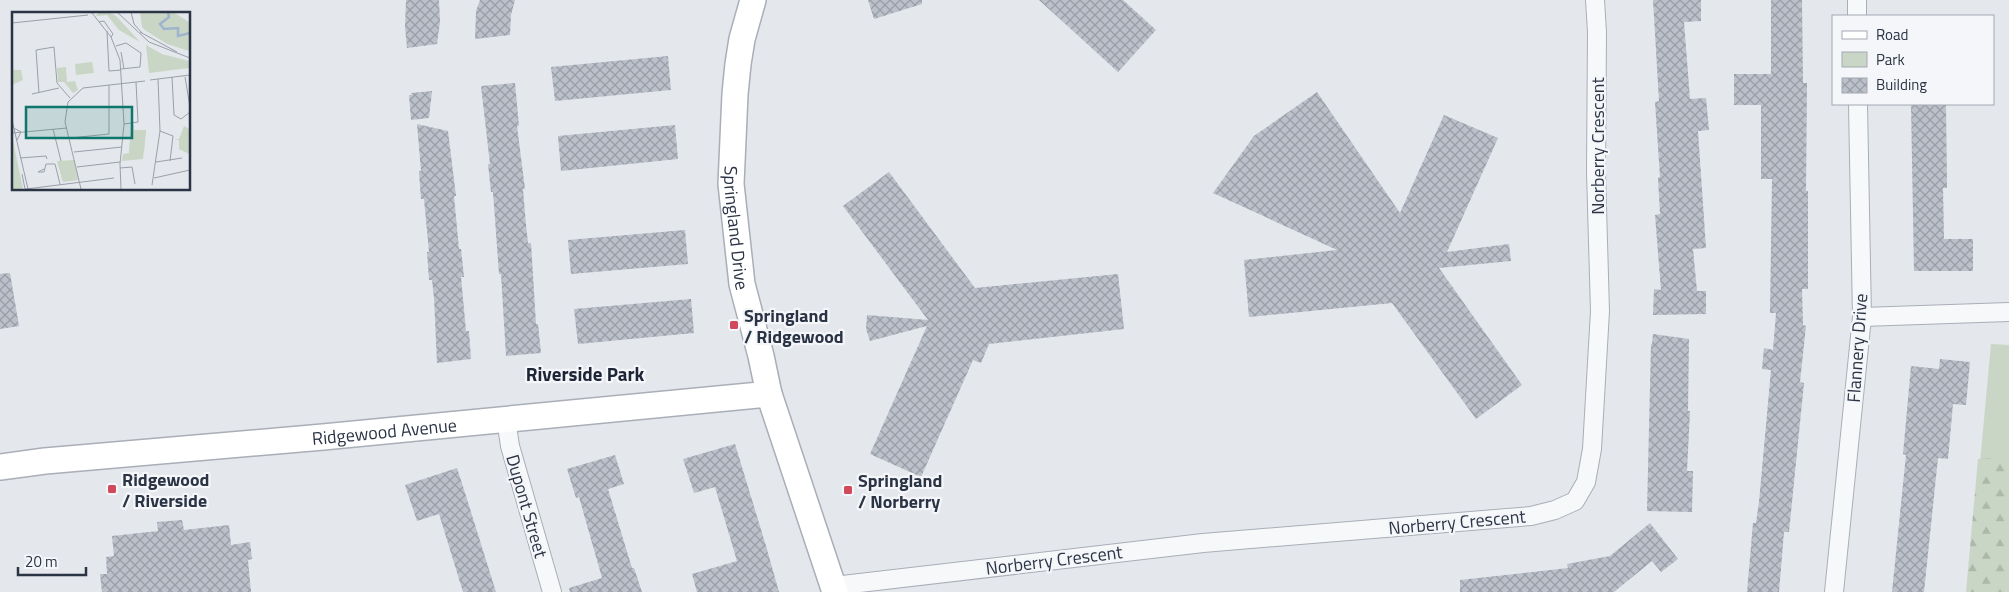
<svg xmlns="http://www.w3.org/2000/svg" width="2009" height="592" font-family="'Titillium Web',sans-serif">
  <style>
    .green { fill: #c9d6c5 }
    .forest { fill: url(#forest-firs) }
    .building { fill: url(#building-cross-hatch) }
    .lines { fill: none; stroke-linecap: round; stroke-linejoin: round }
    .street-casing { stroke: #a9aeb7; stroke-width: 20 }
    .secondary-casing { stroke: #a9aeb7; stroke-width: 28 }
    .street { stroke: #f7f8fa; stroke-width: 18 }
    .secondary { stroke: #fff; stroke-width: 25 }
    .poi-dot { fill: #d1495b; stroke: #f4f6f9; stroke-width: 2 }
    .labels { text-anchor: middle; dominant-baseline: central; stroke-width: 4.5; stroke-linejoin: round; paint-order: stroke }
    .street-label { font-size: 18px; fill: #2b3445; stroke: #f4f6f9 }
    .poi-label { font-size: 18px; font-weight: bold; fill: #2b3445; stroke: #f4f6f9; text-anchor: start }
    .neighbourhood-label { font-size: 19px; font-weight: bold; fill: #1d2536; stroke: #f4f6f9 }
    .inset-river { fill: none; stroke: #9fb4cc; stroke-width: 2.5 }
    .inset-road { fill: none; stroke: #9a9fa9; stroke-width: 1 }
    .view { fill: #0f766e; fill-opacity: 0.15; stroke: #0f766e; stroke-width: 2.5 }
    .inset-edge { fill: none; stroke: #2b3445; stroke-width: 2.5 }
  </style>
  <defs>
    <pattern id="forest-firs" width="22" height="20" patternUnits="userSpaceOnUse" patternTransform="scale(1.25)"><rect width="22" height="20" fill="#c9d6c5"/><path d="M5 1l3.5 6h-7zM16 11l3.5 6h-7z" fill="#adb8ab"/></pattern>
    <pattern id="building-cross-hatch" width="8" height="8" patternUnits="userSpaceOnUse" patternTransform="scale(1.25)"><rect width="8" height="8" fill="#bbc0ca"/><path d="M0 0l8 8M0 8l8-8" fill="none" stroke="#989da6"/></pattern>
  </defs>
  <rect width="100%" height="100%" fill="#e4e7ec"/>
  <!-- green -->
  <path class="green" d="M1991,344L2009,345V592H1968Z"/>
  <!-- forest -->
  <path class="forest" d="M2009,457V592H1966L1978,459Z"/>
  <!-- building -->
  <path class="building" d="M406,0H439L440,22L437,44L407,48L405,27Z
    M480,0H515L511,15L510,35L475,39L476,11Z
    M868,0H922V4L874,19Z
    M1039,0H1123L1156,30L1118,72Z
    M1653,0H1701V21L1684,22L1690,99L1706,98L1709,130L1698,131L1706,248L1693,249L1697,291H1706V314L1653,315L1654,289L1661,290L1655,215L1660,214L1658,178L1660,177L1655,102L1659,101Z
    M1771,0H1802L1803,83H1807L1806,191H1808V289H1802L1803,325L1806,326L1800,382L1804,383L1789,532H1784L1779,592H1747L1753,523H1756L1759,502L1771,370L1762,369L1764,348L1773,350L1776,313H1770L1772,179H1761V105H1734V74H1771Z
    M668,56L671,90L555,101L551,67Z
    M515,83L519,126H517L525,189H523L526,225L528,243H531L536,324H538L541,353L506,356L501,274H499L493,192H491L488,164H490L481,86Z
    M432,91L429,118L411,120L409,95H412L411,93Z
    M1317,92L1400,213L1444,115L1498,138L1447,252L1509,244L1511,261L1439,268L1522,385L1476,419L1392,303L1249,317L1244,260L1337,250L1213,193L1254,136Z
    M1911,104H1946L1947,188H1943L1944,239H1973V271H1914Z
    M417,124L448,131L456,196H454L459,249H461L464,277H461L466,331H469L471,359L437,363L434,298L432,280H429L427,252H429L424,199H421L419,173V171H421Z
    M675,125L678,159L561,171L558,136Z
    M889,172L975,288L1118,274L1124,329L989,344L981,363L973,360L921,477L870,454L927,326L870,341L866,329L867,315L928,320L843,206Z
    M685,230L688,264L571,274L568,240Z
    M10,273L19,326L0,329V274Z
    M691,299L694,333L578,344L574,309Z
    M1653,334L1689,339L1688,411H1690L1687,471H1693L1692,512L1647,511L1651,344H1652Z
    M1940,359L1970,362L1966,405L1953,404L1948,459L1938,458L1924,592H1892L1906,455L1903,454L1911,366L1939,369Z
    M735,444L766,546L779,592H697L692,574L737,561L715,487L694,493L683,459Z
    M615,455L624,484L608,489L632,568H634L642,592H570L569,588L602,578L579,497L576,498L567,469Z
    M457,468L466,496L496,592H463L439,514L417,521L405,485Z
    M182,520L184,530L229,525L231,545L250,542L252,559L248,560L251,592H102L100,574H107L106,557L114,556L112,536L158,531L157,522Z
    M1650,523L1678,559L1661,572L1652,561L1614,592H1460V580L1568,568L1567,564L1610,556Z"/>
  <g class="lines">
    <!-- street casing -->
    <g class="street-casing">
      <path id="street" d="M1857,0V16
        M1862,317L2009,312
        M506,419L510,446L552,592
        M834,586L1203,543L1531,516L1555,510L1575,501L1586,482L1592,449L1600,311L1596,172L1597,32L1595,0
        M1834,592L1862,317L1858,104"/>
    </g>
    <!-- secondary casing -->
    <g class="secondary-casing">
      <g id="secondary">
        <path id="s1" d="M753,0L742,39L738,64L735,94L731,184L742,284L761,356L769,394L835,592"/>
        <path id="s2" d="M0,467L45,461L323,437L769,394"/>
      </g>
    </g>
    <!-- street -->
    <use href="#street" class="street"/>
    <!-- secondary -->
    <use href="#secondary" class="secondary"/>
  </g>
  <!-- markers -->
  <g class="poi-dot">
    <rect x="729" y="320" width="10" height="10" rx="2.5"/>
    <rect x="107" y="484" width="10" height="10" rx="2.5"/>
    <rect x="843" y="485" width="10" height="10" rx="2.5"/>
  </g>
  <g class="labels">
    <!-- street labels -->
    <g class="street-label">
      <text transform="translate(1597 146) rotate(-90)">Norberry Crescent</text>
      <text stroke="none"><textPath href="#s1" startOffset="230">Springland Drive</textPath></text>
      <text transform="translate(1857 348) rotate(-86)">Flannery Drive</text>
      <text stroke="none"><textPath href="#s2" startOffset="386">Ridgewood Avenue</textPath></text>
      <text transform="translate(527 506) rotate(74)">Dupont Street</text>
      <text transform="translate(1457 522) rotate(-5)">Norberry Crescent</text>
      <text transform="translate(1054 560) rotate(-7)">Norberry Crescent</text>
    </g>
    <!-- poi labels -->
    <g class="poi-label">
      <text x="744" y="315">Springland<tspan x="744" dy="21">/ Ridgewood</tspan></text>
      <text x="122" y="479">Ridgewood<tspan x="122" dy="21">/ Riverside</tspan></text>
      <text x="858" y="480">Springland<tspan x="858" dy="21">/ Norberry</tspan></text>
    </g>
    <!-- neighbourhood labels -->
    <g class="neighbourhood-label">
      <text x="585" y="373">Riverside Park</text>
    </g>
  </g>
  <!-- overview -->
  <g transform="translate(12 12)">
    <rect width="178" height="178" fill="#e4e7ec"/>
    <path d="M80,50L82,61L64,63L63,52ZM54,55L55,70L63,69L66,78L61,81L52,70H46L45,56ZM0,58H9L11,68L0,73ZM119,113H122V118H134L131,147L110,149L111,142L117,141ZM172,114L177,117V142L167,137V128H162L167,127ZM0,124L11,177H0ZM62,148L66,168L51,170L45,149Z" fill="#c9d6c5"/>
    <path d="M87,0H98L105,5L128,30L107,18L95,3L84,4ZM128,0H161L177,10V39L155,32L133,18L130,15ZM134,33L150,42L177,49V56L137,61ZM134,118L132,140L117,141L119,119ZM61,148L64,157L50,168L48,154Z" fill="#c9d6c5"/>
    <path class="inset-river" d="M156,0L157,5L148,12L152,17L166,16V24L178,21"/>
    <path class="inset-road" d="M105,0L137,30L178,46M119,0L122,12L130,21M80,1L99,25L108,48L112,112L108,152L109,177M87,10L92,9L96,15L101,22L99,25M0,11L76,3M95,19L97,59L109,58M128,20L165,40M104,34L114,31L129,41L128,55L109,57M42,35L45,71L58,86M109,40L112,57M160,65L162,103L169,107L178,100M173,65L178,95M138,68L178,63M27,81L24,38L42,35M20,82L47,76M0,108L16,177M112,112L126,110L124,70M2,116L9,120L5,128M41,117L49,149M148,119L161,124L158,149M1,121L55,116M58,126L97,122V73M62,140L110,135M8,146L34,144L35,147M144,150L170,146M65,155L108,150M108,156L120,155L123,172M32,157L26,160H32L34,152H43L48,172M10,162L13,177M142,166L178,158M140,173L148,119L146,67M14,177L102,166M69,177L53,110L56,90L71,76L133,69"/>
    <path class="view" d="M14,95H120V126H14Z"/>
    <rect width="178" height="178" class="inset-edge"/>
  </g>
  <!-- legend -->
  <rect x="1832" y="15" width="162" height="90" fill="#f4f6f9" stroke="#a4a8b1"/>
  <rect x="1842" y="31" width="25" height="8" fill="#ffffff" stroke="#a4a8b1"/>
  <text x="1876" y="40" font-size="15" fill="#2b3445">Road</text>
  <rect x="1842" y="52" width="25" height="15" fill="#c9d6c5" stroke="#a4a8b1"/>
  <text x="1876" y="65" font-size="15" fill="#2b3445">Park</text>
  <rect x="1842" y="78" width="25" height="15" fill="url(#building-cross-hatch)" stroke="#a4a8b1"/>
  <text x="1876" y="90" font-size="15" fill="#2b3445">Building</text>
  <!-- scale -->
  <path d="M18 567v8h68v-8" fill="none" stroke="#2b3445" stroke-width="2.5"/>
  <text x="25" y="567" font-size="15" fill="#2b3445" stroke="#f4f6f9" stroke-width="4" paint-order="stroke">20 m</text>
</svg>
